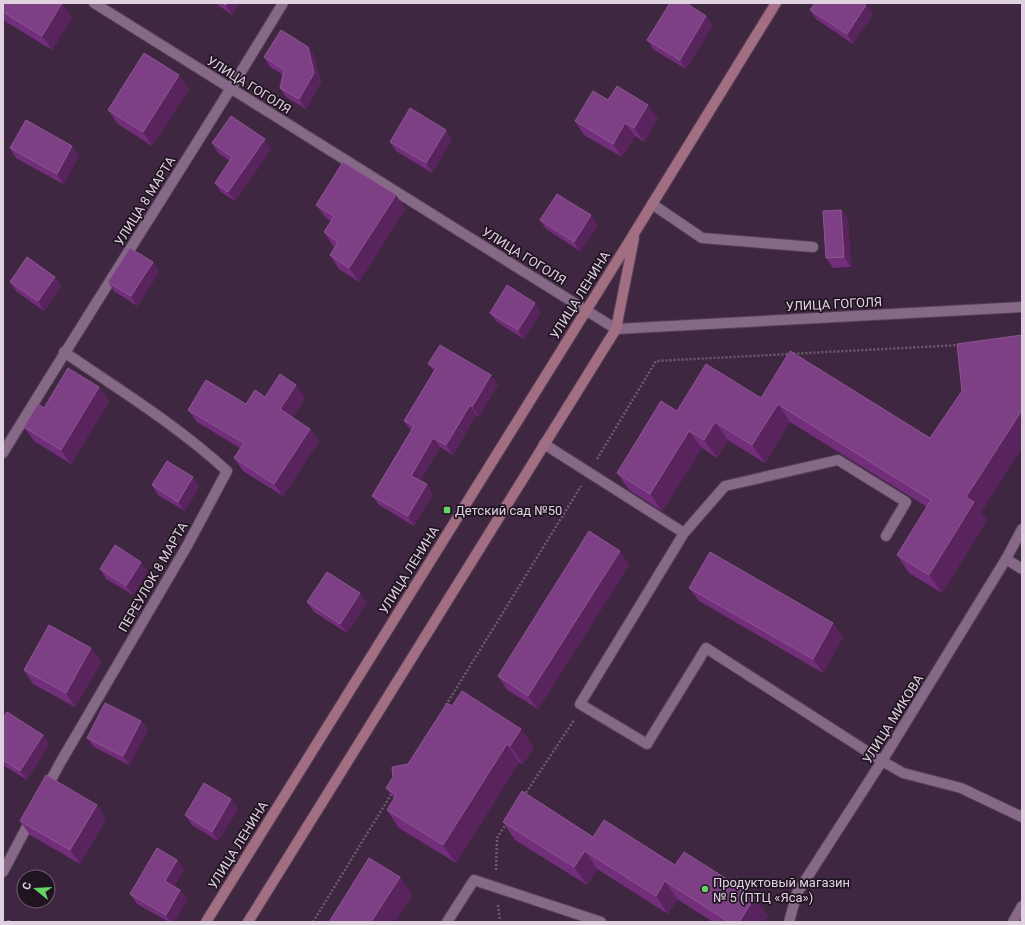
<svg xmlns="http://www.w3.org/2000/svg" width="1025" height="925" font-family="Roboto,sans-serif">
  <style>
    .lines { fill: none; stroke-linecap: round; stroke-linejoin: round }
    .lane-casing { stroke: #564157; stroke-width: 12 }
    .street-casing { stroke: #564157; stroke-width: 12 }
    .secondary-casing { stroke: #564157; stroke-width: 12 }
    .path { stroke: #705a72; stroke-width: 2.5; stroke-dasharray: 2 2; stroke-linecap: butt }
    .lane { stroke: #856987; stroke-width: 10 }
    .street { stroke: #856987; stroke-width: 10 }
    .secondary { stroke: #a26e81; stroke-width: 10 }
    .wall { fill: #722e7a }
    .shaded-wall { fill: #59245e }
    .building { fill: #7e4085; stroke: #8d5693 }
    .poi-dot { fill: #65d467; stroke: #1f1420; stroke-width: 1.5 }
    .labels { text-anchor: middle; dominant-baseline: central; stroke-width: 3.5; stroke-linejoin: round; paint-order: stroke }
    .street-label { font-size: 13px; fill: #e0d1e1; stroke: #1f1420 }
    .poi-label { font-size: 13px; fill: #e0d1e1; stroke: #1f1420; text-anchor: start }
  </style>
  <rect width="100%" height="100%" fill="#3f2641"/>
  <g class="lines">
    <!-- lane casing -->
    <g class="lane-casing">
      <path id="lane" d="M652,204L702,238L813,247
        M544,444L684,533L725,486L838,460L906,502L886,536
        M684,533L580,704L647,744L706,648L882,761
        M1006,559L1022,569
        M447,922L474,880L601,922"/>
    </g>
    <!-- street casing -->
    <g class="street-casing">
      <path id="street" d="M94,3L616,329L1022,307
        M3,453C95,302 192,154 283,3
        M882,761L903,773L961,788L1022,817
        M45,791L60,763L187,546L227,471C178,426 120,390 64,352
        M3,872L32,817
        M789,922L797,893L882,761L1006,559L1022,529
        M1013,922L1022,906"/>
    </g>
    <!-- secondary casing -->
    <g class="secondary-casing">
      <path id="secondary" d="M206,922L635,232L776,3
        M248,922L616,329L634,238"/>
    </g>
    <!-- path -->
    <path class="path" d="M597,459L656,361L960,345
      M446,705L581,486
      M524,796L574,720
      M496,870L497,838L506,824
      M498,905L500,922
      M313,922L392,793"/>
    <!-- lane -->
    <use href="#lane" class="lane"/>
    <!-- street -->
    <use href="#street" class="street"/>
    <!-- secondary -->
    <use href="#secondary" class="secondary"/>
  </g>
  <!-- wall -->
  <path class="wall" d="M3,3H62L72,17L52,50L3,20Z
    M215,3H240L232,15Z
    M866,5L873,14L853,44L816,19L810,10Z
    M713,25L686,69L654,50L647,40Z
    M308,47L314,56L321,82L306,109L286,97L280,88L283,75L270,67L264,57Z
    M189,89L152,146L118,124L108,110Z
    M608,100L658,118L644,142L635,136L622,157L584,135L575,121Z
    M452,139L432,173L396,151L390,142Z
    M212,143L271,149L235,201L221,192L215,183L230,161L218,153Z
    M10,148L79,156L63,184L16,158Z
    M396,195L405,209L359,282L339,269L330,255L335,247L333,246L324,232L331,221L326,218L316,205Z
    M841,210L848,219L851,267L833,268L826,258Z
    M540,220L598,225L580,251L546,229Z
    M153,262L159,272L137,306L114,291L108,282Z
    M10,282L61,286L44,311L16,291Z
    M541,312L524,339L497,322L490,313Z
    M1022,335V447L981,512L987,520L942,593L909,573L897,555L927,507L790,422L765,463L728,440L717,458L702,448L662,511L629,490L617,473L677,411L761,398L930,438Z
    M428,364L498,384L479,416L476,415L453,455L440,447L420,481L433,494L414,526L379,505L372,496L411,430L404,421L434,371Z
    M296,385L305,398L292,417L310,429L319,441L283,496L243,471L234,458L240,448L197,422L188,410L246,404Z
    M99,387L109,401L71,464L34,441L24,427L44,408Z
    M152,485L199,487L185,511L158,495Z
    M629,565L538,709L507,690L498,676Z
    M100,569L148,571L133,595L106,579Z
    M689,588L843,637L823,673L699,601Z
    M307,602H367L347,633L314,612Z
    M91,648L101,662L75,707L33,684L24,670Z
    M452,706L534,747L523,764L519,762L456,863L399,828L387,810L394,799L386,788L408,764Z
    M3,719L49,744L27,780L3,765Z
    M141,721L148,730L129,765L94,747L87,738Z
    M231,799L238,809L218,841L192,825L185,815Z
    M97,805L106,819L80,864L30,835L20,821Z
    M503,822L593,837L675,865L768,915L763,922H713L677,899L668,914L597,869L587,885L515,840Z
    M177,860L184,870L174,886L180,890L187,899L174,922H169L137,904L130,894Z"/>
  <!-- shaded-wall -->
  <path class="shaded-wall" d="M62,3L72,17L52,50L42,36Z
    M227,3H240L232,15L226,5Z
    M866,5L873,14L853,44L847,34Z
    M706,16L713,25L686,69L680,60Z
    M308,47L314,56L321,82L306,109L299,99Z
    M179,75L189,89L152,146L143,132Z
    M648,105L658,118L644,142L634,128Z
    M625,123L635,136L622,157L613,144Z
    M446,130L452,139L432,173L426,163Z
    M265,139L271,149L235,201L228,192Z
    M72,146L79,156L63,184L57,174Z
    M396,195L405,209L359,282L349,268Z
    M841,210L848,219L851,267L844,257Z
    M591,215L598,225L580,251L574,242Z
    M153,262L159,272L137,306L131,296Z
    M55,277L61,286L44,311L38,301Z
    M535,303L541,312L524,339L518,330Z
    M3,367L5,370L3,374Z
    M491,375L498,384L479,416L472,407Z
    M296,385L305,398L289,422L280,409Z
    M99,387L109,401L71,464L61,450Z
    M778,404L790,422L765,463L752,445Z
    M470,405L476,415L453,455L446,445Z
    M1022,410V447L981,512L987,520L942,593L929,575L966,497Z
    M715,422L728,440L717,458L704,440Z
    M310,429L319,441L283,496L274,484Z
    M689,431L702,448L662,511L650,494Z
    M433,438L440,447L418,485L411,476Z
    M193,477L199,487L185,511L178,502Z
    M427,484L433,494L414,526L408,516Z
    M620,551L629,565L538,709L528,696Z
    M141,562L148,571L133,595L126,586Z
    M360,593L367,602L347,633L340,624Z
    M833,623L843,637L823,673L813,659Z
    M91,648L101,662L75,707L66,693Z
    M141,721L148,730L129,765L123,756Z
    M521,729L534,747L523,764L510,746Z
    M43,735L49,744L27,780L20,771Z
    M507,744L519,762L456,863L443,845Z
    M231,799L238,809L218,841L212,832Z
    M97,805L106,819L80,864L70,850Z
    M585,851L597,869L587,885L574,867Z
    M177,860L184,870L172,891L165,881Z
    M400,877L413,895L395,922H371Z
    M665,881L677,899L668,914L656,896Z
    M180,890L187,899L174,922H171L166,915Z
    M755,897L768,915L763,922H739Z"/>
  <!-- building -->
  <path class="building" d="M3,3H62L42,36L3,12Z
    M222,3H227L226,5Z
    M670,3H686L706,16L680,60L647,40Z
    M815,3H863L866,5L847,34L810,10Z
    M281,30L308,47L314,73L299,99L280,88L284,70L264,57Z
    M144,53L179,75L143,132L108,110Z
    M617,86L648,105L634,128L625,123L613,144L575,121L593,91L608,100Z
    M410,108L446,130L426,163L390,142Z
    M231,116L265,139L228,192L215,183L232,157L212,143Z
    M26,120L72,146L57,174L10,148Z
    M343,162L396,195L349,268L330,255L338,242L324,232L334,216L316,205Z
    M557,194L591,215L574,242L540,220Z
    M841,210L844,257L826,258L823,211Z
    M130,248L153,262L131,296L108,282Z
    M27,257L55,277L38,301L10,282Z
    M507,285L535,303L518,330L490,313Z
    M1022,335V410L966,497L974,502L929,575L897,555L931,500L778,404L752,445L715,422L704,440L689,431L650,494L617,473L661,401L677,411L706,364L761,398L790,351L930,438L962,391L957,344Z
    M440,345L491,375L472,407L470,405L446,445L433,438L411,476L427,484L408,516L372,496L414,426L404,421L436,368L428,364Z
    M68,368L99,387L61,450L24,427L38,404L44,408Z
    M280,374L296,385L280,409L310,429L274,484L234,458L244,443L188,410L206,380L246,404L255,390L265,397Z
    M167,461L193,477L178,502L152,485Z
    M589,531L620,551L528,696L498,676Z
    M115,545L141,562L126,586L100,569Z
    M710,552L833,623L813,659L689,588Z
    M327,572L360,593L340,624L307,602Z
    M49,625L91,648L66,693L24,670Z
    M462,691L521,729L510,746L507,744L443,845L387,810L396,795L386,788L393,777L392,767L408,764L447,703L452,706Z
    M105,703L141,721L123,756L87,738Z
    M7,712L43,735L20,771L3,760V719Z
    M46,775L97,805L70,850L20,821Z
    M204,783L231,799L212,832L185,815Z
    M522,791L593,837L604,820L675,865L684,852L755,897L739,922H729L665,881L656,896L585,851L574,867L503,822Z
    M157,848L177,860L165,881L180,890L166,915L130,894Z
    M369,858L400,877L371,922H329Z
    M8,920L12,922H7Z"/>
  <!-- markers -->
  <g class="poi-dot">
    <rect x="443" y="506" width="8" height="8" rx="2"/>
    <circle cx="705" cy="889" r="4"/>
  </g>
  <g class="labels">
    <!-- street labels -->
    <g class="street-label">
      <text transform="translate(249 85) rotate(32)">УЛИЦА ГОГОЛЯ</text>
      <text transform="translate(145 201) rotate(-58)">УЛИЦА 8 МАРТА</text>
      <text transform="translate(524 256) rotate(32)">УЛИЦА ГОГОЛЯ</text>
      <text transform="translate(580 295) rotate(-58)">УЛИЦА ЛЕНИНА</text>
      <text transform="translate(834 304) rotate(-3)">УЛИЦА ГОГОЛЯ</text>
      <text transform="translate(409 570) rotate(-58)">УЛИЦА ЛЕНИНА</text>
      <text transform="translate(153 577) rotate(-60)">ПЕРЕУЛОК 8 МАРТА</text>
      <text transform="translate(893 719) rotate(-58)">УЛИЦА МИКОВА</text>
      <text transform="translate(238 845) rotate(-58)">УЛИЦА ЛЕНИНА</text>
    </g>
    <!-- poi labels -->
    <g class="poi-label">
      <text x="455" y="510">Детский сад №50</text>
      <text x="713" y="882">Продуктовый магазин<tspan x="713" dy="15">№ 5 (ПТЦ «Яса»)</tspan></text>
    </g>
  </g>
  <!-- border -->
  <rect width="1025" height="925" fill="none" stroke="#e0d1e1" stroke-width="8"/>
  <!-- north arrow -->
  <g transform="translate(36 889) rotate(288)"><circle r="19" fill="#1f1420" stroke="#6c606d"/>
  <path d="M0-3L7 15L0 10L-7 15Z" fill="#65d467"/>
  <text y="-6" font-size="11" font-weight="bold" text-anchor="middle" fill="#e0d1e1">С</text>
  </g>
</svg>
